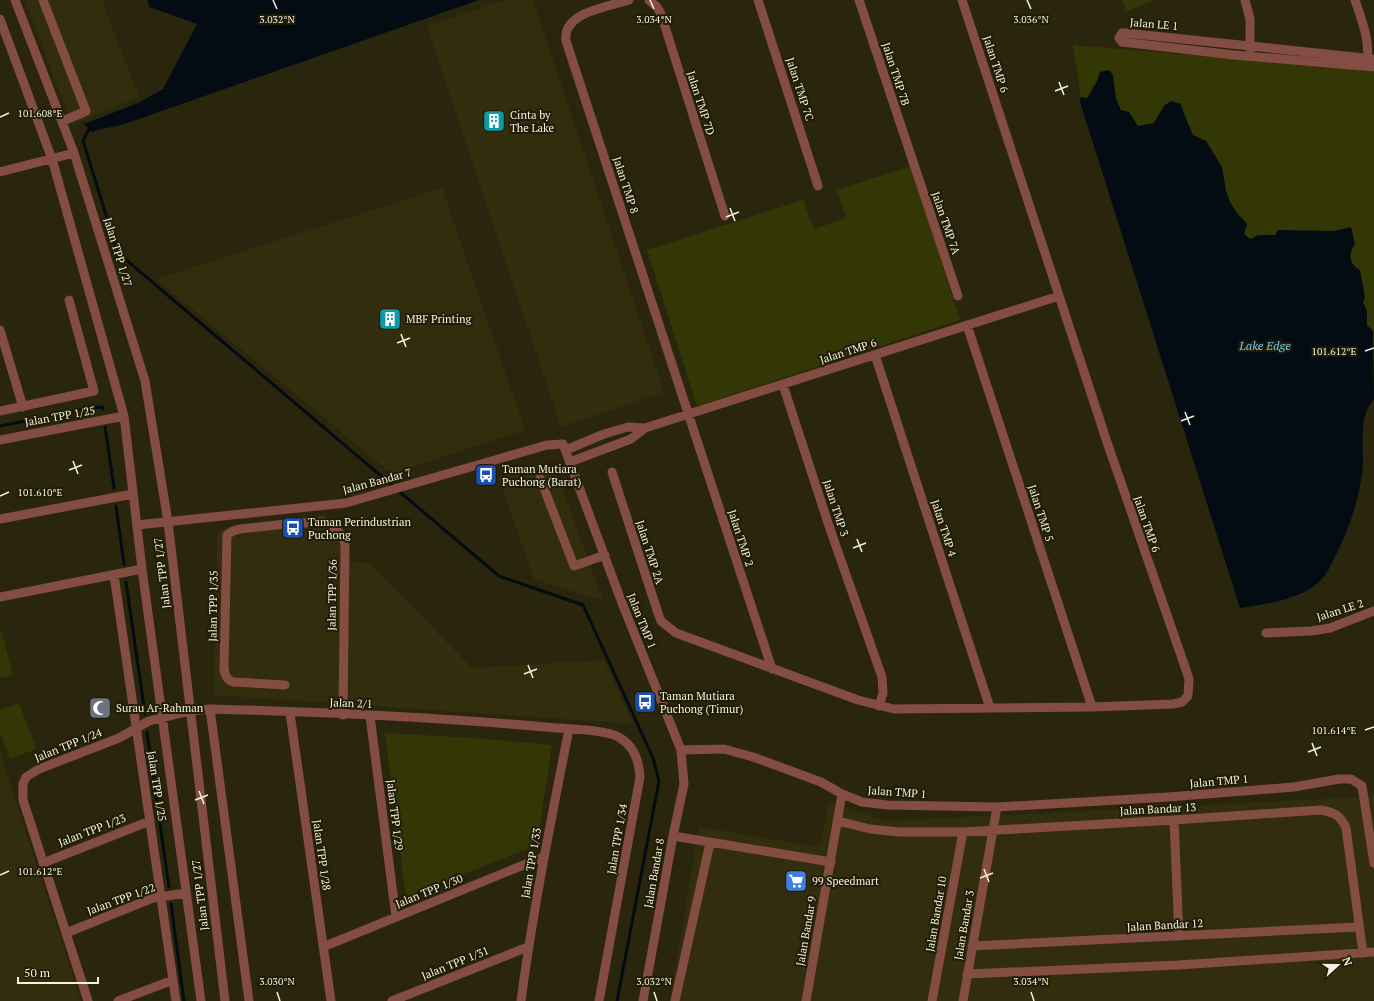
<svg xmlns="http://www.w3.org/2000/svg" width="1374" height="1001" font-family="'PT Serif',serif">
  <style>
    .built { fill: #322d0c }
    .green { fill: #333706 }
    .water { fill: #030c12 }
    .lines { fill: none; stroke-linecap: round; stroke-linejoin: round }
    .stream { stroke: #030c12; stroke-width: 3 }
    .street { stroke: #834d44; stroke-width: 9 }
    .ticks { fill: none; stroke: #f5f2e3; stroke-width: 1.5 }
    .labels { text-anchor: middle; dominant-baseline: central; stroke-width: 4; stroke-linejoin: round; paint-order: stroke }
    .street-label { font-size: 11px; fill: #f5f2e3; stroke: #211c05 }
    .poi-label { font-size: 11px; fill: #f5f2e3; stroke: #211c05; text-anchor: start }
    .water-label { font-size: 12px; font-style: italic; fill: #6fcaf8; stroke: #211c05 }
    .ticks-label { font-size: 10px; text-anchor: middle; fill: #f5f2e3; stroke: #211c05; stroke-width: 4; stroke-linejoin: round; paint-order: stroke }
  </style>
  <rect width="100%" height="100%" fill="#2a260e"/>
  <!-- built -->
  <path class="built" d="M25,0H102L139,97L72,125Z
    M504,0H533L664,392L561,427L427,26Z
    M442,188L525,430L392,474L156,279Z
    M540,462L555,469L603,601L534,579L498,477Z
    M324,515L339,538L341,546L340,562L369,563L472,668L604,660L633,724L214,695L217,532L232,525Z
    M0,752L81,1001H0Z
    M1374,794V1001H670L699,827L820,847L829,801L885,821L1363,797Z"/>
  <!-- green -->
  <path class="green" d="M1122,0H1156L1126,11Z
    M1073,45L1334,67L1374,72V399L1360,405L1300,587L1241,608L1112,187L1081,97Z
    M911,166L960,320L697,406L647,250L803,200L814,229L846,218L837,190Z
    M0,627L13,675L0,678Z
    M19,703L36,749L10,759L0,732V710Z
    M385,733L473,738L552,745L537,845L406,897Z"/>
  <!-- water -->
  <path class="water" d="M148,0H479L119,126L105,128L92,132L84,124L138,103L163,89L197,24L149,7Z
    M1109,70L1113,75L1116,99L1121,110L1129,112L1138,126L1154,123L1164,106L1171,101L1181,104C1184,116 1189,124 1193,135L1206,141L1222,167L1226,191L1230,202L1237,213L1247,224L1244,234L1250,239L1258,235H1275L1278,230L1334,231L1351,227L1355,244C1348,254 1349,264 1360,270L1365,297L1363,302L1367,311V325L1373,331L1374,399C1359,415 1363,442 1363,463C1361,496 1350,526 1336,555C1331,565 1326,576 1318,583C1300,599 1263,605 1240,608L1080,102L1081,97L1087,98L1097,81L1100,72Z"/>
  <g class="lines">
    <!-- stream -->
    <path class="stream" d="M89,129L83,141L118,253L499,576L583,605L653,758L659,781L617,1001
      M0,426L90,408L102,407L103,409
      M105,427L114,488
      M116,506L124,564
      M126,582L145,714
      M147,732L169,887
      M171,904L184,1001"/>
    <!-- street -->
    <path class="street" d="M15,0L74,153L145,381L168,522L225,1001
      M43,0L86,111L63,121
      M629,0C608,7 562,12 566,41L772,669
      M649,0L657,7L661,14L725,216
      M758,0L818,186
      M859,0L958,296
      M1245,0L1250,19V52
      M1355,0C1362,22 1370,39 1367,62
      M0,19L52,159L124,416L142,569L201,1001
      M1374,59L1125,33H1122L1119,38L1122,42L1234,55L1374,67
      M0,172L74,153
      M967,325L1092,707
      M0,330L23,407
      M875,355L990,708
      M783,385L831,532L882,677L883,693L879,706
      M0,411L94,391L69,300
      M0,440L124,416
      M566,450L604,434L628,427L645,428
      M570,462L631,439L645,428L1059,296
      M612,472L657,610L661,621L676,633L858,700L894,709L1092,707L1173,704L1182,702L1188,696L1189,679L1185,667L1108,445L962,0
      M540,478L574,566L605,555
      M0,519L133,494
      M137,525L346,503L547,445L563,444L622,603L681,750L684,784L673,836L643,1001
      M114,575L176,1001
      M0,597L142,569
      M1266,633L1311,631L1330,628L1374,611
      M285,685L233,682C226,679 225,675 224,668L227,535L233,531L240,529L286,524L324,522L337,530L343,537L345,545L343,715
      M210,709L249,1001
      M290,713L331,1001
      M370,716L396,917
      M681,750L724,749L753,757L821,782L842,794L862,802L887,805L997,807L1168,797L1294,787L1339,779H1351L1362,786L1374,863
      M1174,820L1179,936
      M838,821L870,829L899,832H963L1174,820L1320,810C1334,812 1340,815 1346,828L1363,953
      M673,836L831,862
      M43,863L150,821
      M66,933L153,898L186,893
      M972,946L1358,927
      M323,947L543,857
      M967,974L1178,965L1374,952
      M88,1001L23,800V784L26,777L39,769L119,738L149,721L190,711L210,709C322,712 434,717 545,727C563,729 607,729 620,738C634,746 639,762 640,777L599,1001
      M118,1001L173,980
      M392,1001L528,947
      M521,1001C533,910 551,820 569,729
      M675,1001L710,843
      M806,1001L842,794
      M932,1001L963,832
      M963,1001L997,807"/>
  </g>
  <!-- ticks -->
  <path class="ticks" d="M273,0L277,9M650,0L654,9M1027,0L1031,9M1059,82L1064,95M1055,91L1068,86M0,117L9,113M730,208L735,221M726,217L739,212M401,334L406,347M397,343L410,338M1365,351L1374,348M1185,412L1190,425M1181,421L1194,416M73,461L78,474M69,470L82,465M0,496L9,492M857,539L862,552M853,548L866,543M528,665L533,678M524,674L537,669M1365,730L1374,727M1312,743L1317,756M1308,752L1321,747M199,791L204,804M195,800L208,795M984,869L989,882M0,875L9,871M980,878L993,873M277,992L280,1001M654,992L657,1001M1031,992L1034,1001"/>
  <!-- icons -->
  <defs>
    <g id="building-square" transform="scale(1.15)"><rect x="-9" y="-9" width="18" height="18" rx="4" fill="#0f9aa8" stroke="#211c05"/><path d="M-4-6H4V6H1V3H-1V6H-4ZM-2.5-4.3h1.7v1.8h-1.7ZM.8-4.3h1.7v1.8H.8ZM-2.5-1h1.7V.8h-1.7ZM.8-1h1.7V.8H.8Z" fill="#fff"/></g>
    <g id="bus-square" transform="scale(1.15)"><rect x="-9" y="-9" width="18" height="18" rx="4" fill="#1a4fb4" stroke="#211c05"/><path d="M-5-6H5V4H4V6H2V4H-2V6H-4V4H-5ZM-3.5-4V0h7V-4ZM-3.5 1.2v1.5H-2V1.2ZM2 1.2v1.5H3.5V1.2Z" fill="#fff"/></g>
    <g id="mosque-square" transform="scale(1.15)"><rect x="-9" y="-9" width="18" height="18" rx="4" fill="#6b7280" stroke="#211c05"/><path d="M3.5-4.9A6 6 0 1 0 3.5 4.9A5 5 0 1 1 3.5-4.9Z" fill="#fff"/></g>
    <g id="supermarket-square" transform="scale(1.15)"><rect x="-9" y="-9" width="18" height="18" rx="4" fill="#3f7fe0" stroke="#211c05"/><path d="M-6-5.5h2.5l.6 2H6L4.5 2H-2.5L-4.4-4H-6ZM-1.5 3.2a1.3 1.3 0 1 0 .1 0ZM3 3.2a1.3 1.3 0 1 0 .1 0Z" fill="#fff"/></g>
  </defs>
  <g fill-rule="evenodd">
    <use href="#building-square" x="494" y="121"/>
    <use href="#building-square" x="390" y="319"/>
    <use href="#bus-square" x="486" y="475"/>
    <use href="#bus-square" x="293" y="528"/>
    <use href="#bus-square" x="645" y="702"/>
    <use href="#mosque-square" x="100" y="708"/>
    <use href="#supermarket-square" x="796" y="881"/>
  </g>
  <g class="labels">
    <!-- street labels -->
    <g class="street-label">
      <text transform="translate(1154 24) rotate(5)">Jalan LE 1</text>
      <text transform="translate(996 64) rotate(72)">Jalan TMP 6</text>
      <text transform="translate(896 74) rotate(72)">Jalan TMP 7B</text>
      <text transform="translate(800 89) rotate(72)">Jalan TMP 7C</text>
      <text transform="translate(701 103) rotate(72)">Jalan TMP 7D</text>
      <text transform="translate(626 185) rotate(72)">Jalan TMP 8</text>
      <text transform="translate(946 223) rotate(71)">Jalan TMP 7A</text>
      <text transform="translate(118 252) rotate(73)">Jalan TPP 1/27</text>
      <text transform="translate(848 351) rotate(-18)">Jalan TMP 6</text>
      <text transform="translate(60 416) rotate(-10)">Jalan TPP 1/25</text>
      <text transform="translate(377 481) rotate(-15)">Jalan Bandar 7</text>
      <text transform="translate(836 508) rotate(72)">Jalan TMP 3</text>
      <text transform="translate(1041 513) rotate(72)">Jalan TMP 5</text>
      <text transform="translate(1147 524) rotate(71)">Jalan TMP 6</text>
      <text transform="translate(944 528) rotate(72)">Jalan TMP 4</text>
      <text transform="translate(741 538) rotate(72)">Jalan TMP 2</text>
      <text transform="translate(650 552) rotate(72)">Jalan TMP 2A</text>
      <text transform="translate(162 573) rotate(-97)">Jalan TPP 1/27</text>
      <text transform="translate(332 595) rotate(-89)">Jalan TPP 1/36</text>
      <text transform="translate(213 606) rotate(-89)">Jalan TPP 1/35</text>
      <text transform="translate(1340 610) rotate(-18)">Jalan LE 2</text>
      <text transform="translate(642 621) rotate(68)">Jalan TMP 1</text>
      <text transform="translate(351 703) rotate(2)">Jalan 2/1</text>
      <text transform="translate(68 745) rotate(-22)">Jalan TPP 1/24</text>
      <text transform="translate(1219 781) rotate(-5)">Jalan TMP 1</text>
      <text transform="translate(157 786) rotate(81)">Jalan TPP 1/25</text>
      <text transform="translate(897 792) rotate(4)">Jalan TMP 1</text>
      <text transform="translate(1158 809) rotate(-3)">Jalan Bandar 13</text>
      <text transform="translate(395 815) rotate(83)">Jalan TPP 1/29</text>
      <text transform="translate(92 830) rotate(-21)">Jalan TPP 1/23</text>
      <text transform="translate(617 839) rotate(-80)">Jalan TPP 1/34</text>
      <text transform="translate(322 855) rotate(82)">Jalan TPP 1/28</text>
      <text transform="translate(531 863) rotate(-80)">Jalan TPP 1/33</text>
      <text transform="translate(654 873) rotate(-80)">Jalan Bandar 8</text>
      <text transform="translate(429 891) rotate(-22)">Jalan TPP 1/30</text>
      <text transform="translate(200 895) rotate(-97)">Jalan TPP 1/27</text>
      <text transform="translate(121 899) rotate(-20)">Jalan TPP 1/22</text>
      <text transform="translate(936 914) rotate(-80)">Jalan Bandar 10</text>
      <text transform="translate(964 925) rotate(-80)">Jalan Bandar 3</text>
      <text transform="translate(1165 925) rotate(-3)">Jalan Bandar 12</text>
      <text transform="translate(806 931) rotate(-80)">Jalan Bandar 9</text>
      <text transform="translate(455 963) rotate(-22)">Jalan TPP 1/31</text>
    </g>
    <!-- poi labels -->
    <g class="poi-label">
      <text x="510" y="115">Cinta by<tspan x="510" dy="13">The Lake</tspan></text>
      <text x="406" y="319">MBF Printing</text>
      <text x="502" y="469">Taman Mutiara<tspan x="502" dy="13">Puchong (Barat)</tspan></text>
      <text x="308" y="522">Taman Perindustrian<tspan x="308" dy="13">Puchong</tspan></text>
      <text x="660" y="696">Taman Mutiara<tspan x="660" dy="13">Puchong (Timur)</tspan></text>
      <text x="116" y="708">Surau Ar-Rahman</text>
      <text x="812" y="881">99 Speedmart</text>
    </g>
    <!-- water labels -->
    <g class="water-label">
      <text x="1265" y="345">Lake Edge</text>
    </g>
  </g>
  <g class="ticks-label">
    <text x="277" y="23">3.032°N</text>
    <text x="654" y="23">3.034°N</text>
    <text x="1031" y="23">3.036°N</text>
    <text x="40" y="117">101.608°E</text>
    <text x="1334" y="355">101.612°E</text>
    <text x="40" y="496">101.610°E</text>
    <text x="1334" y="734">101.614°E</text>
    <text x="40" y="875">101.612°E</text>
    <text x="277" y="985">3.030°N</text>
    <text x="654" y="985">3.032°N</text>
    <text x="1031" y="985">3.034°N</text>
  </g>
  <!-- north arrow -->
  <g transform="translate(1338 965) rotate(69)" stroke="#211c05" stroke-width="3" paint-order="stroke">
  <path d="M0-3L7 15L0 10L-7 15Z" fill="#f5f2e3"/>
  <text y="-6" font-size="11" font-weight="bold" text-anchor="middle" fill="#f5f2e3">N</text>
  </g>
  <!-- scale -->
  <path d="M18 977v6h80v-6" fill="none" stroke="#f5f2e3" stroke-width="2"/>
  <text x="24" y="977" font-size="12" fill="#f5f2e3" stroke="#211c05" stroke-width="3" paint-order="stroke">50 m</text>
</svg>
